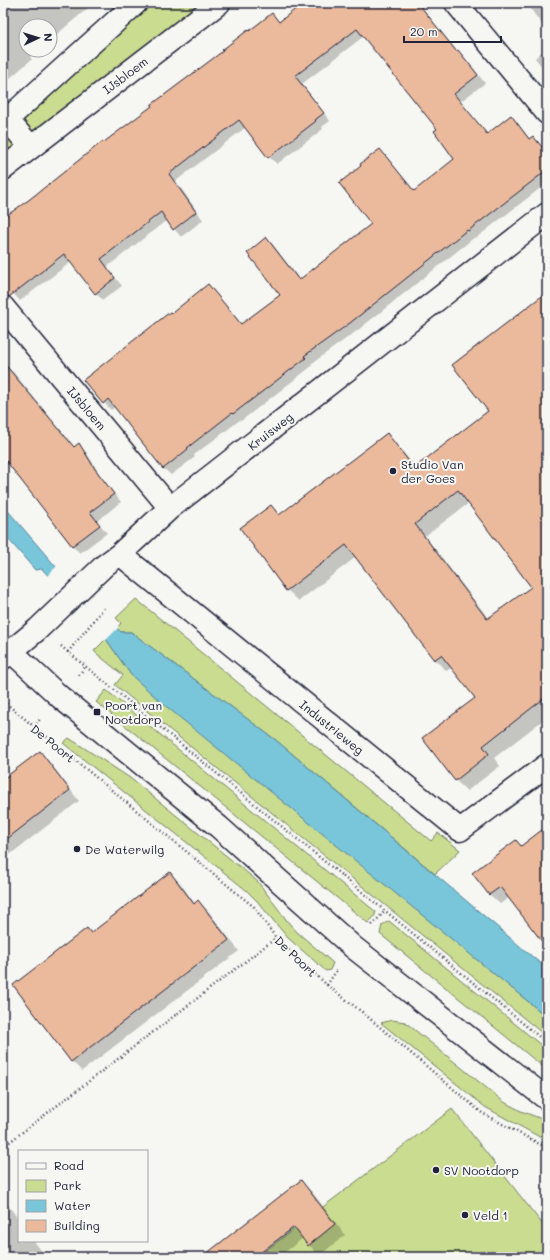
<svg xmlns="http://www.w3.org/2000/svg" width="550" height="1260" font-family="Mali,sans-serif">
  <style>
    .green { fill: #cadc90; stroke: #767f66 }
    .water { fill: #79c5d9; stroke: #56849a }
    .pier { fill: #f6f6f2 }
    .shadow { fill: #0003; fill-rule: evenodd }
    .building { fill: #ebba9c; stroke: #22223b; fill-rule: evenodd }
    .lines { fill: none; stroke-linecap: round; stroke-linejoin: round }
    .minor-casing { stroke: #22223b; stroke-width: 25 }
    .path { stroke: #22223b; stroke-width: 2.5; stroke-dasharray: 1 3; stroke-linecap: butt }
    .minor { stroke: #f6f6f2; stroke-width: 22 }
    .poi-dot { fill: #22223b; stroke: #f6f6f2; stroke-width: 1.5 }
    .labels { text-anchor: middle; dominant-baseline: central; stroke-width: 4; stroke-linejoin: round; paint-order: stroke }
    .street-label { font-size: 12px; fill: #22223b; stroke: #f6f6f2 }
    .poi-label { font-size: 12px; fill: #22223b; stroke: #f6f6f2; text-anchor: start }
  </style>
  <rect width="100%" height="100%" fill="#f6f6f2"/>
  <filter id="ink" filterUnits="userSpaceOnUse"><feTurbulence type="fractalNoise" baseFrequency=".025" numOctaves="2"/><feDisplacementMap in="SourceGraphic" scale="8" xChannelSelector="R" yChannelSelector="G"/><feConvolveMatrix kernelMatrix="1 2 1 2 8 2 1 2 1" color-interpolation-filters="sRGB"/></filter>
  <g filter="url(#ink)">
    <!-- green -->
    <path class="green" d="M150,3H203L38,129L31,131L23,122L29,111Z
      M3,134H7L15,143L12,152L3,159Z
      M136,599L431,841L438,833L460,850L435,874L277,741L131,632H121L117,628L121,623L116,618Z
      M106,639L131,675L547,1017V1037L115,685L123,675L97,654L94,651Z
      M106,690L376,912L374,917L368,923L96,702Z
      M69,738L130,778L250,875L258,882L288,922L297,932L333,963L330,970L326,971L288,938L257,901L246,890L63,743Z
      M389,921L547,1050V1070L380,934L382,925Z
      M392,1020L405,1022L504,1102L521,1111L547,1121V1141L485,1107L381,1023Z
      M452,1109L547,1230V1257H257Z"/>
    <!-- water -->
    <path class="water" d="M3,505L57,568L121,632H131L277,741L547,969V1017L162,703L131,675L106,639L42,569L35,570L3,533Z"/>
    <!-- pier -->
    <path class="pier" d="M58,565L119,627L105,641L46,577Z"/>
    <!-- shadow -->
    <path class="shadow" d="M3,3H94L50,40V26H26V50H39L30,57L32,59L9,79L3,73Z
      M304,3H418L457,51L465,58L485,83L460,102L487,135L511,116L518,124L547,161V183L476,238L475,237L358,330L311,364L312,366L241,421L240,420L194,455L195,457L171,475L163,468L115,407L111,410L104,403L172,315L208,285L242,325L281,295L266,238L274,246L300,280L372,224L363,166L380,150L414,192L456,159L438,129L364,36L302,84L330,121L322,127L323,129L277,164L269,157L246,127L176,181L203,220L181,237L167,220L107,267L122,286L103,300L95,293L71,262L20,301L3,282V220L280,23Z
      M526,3H547V31Z
      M547,47V73L535,58Z
      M547,295V717L494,758L500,766L467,791L455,780L476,698L452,667L447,671L435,660L356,557L299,601L287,590L271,506L280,515L387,434L398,446L416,468L489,411ZM469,503L533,587L489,619L425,536Z
      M3,363L14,373L75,448L78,445L86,452L102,478L121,502L97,521L107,533L80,553L72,546L3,455Z
      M40,752L50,763L79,801L3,860V781Z
      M547,827V938L510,897L500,904L489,894L521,847Z
      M170,874L181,884L195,904L198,901L209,912L239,951L82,1071L71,1061L87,929L92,934Z
      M301,1182L312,1192L345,1235L319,1256L303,1238L279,1257H204Z
      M3,1198L19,1220V1241H34L46,1257H3Z"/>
    <!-- building -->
    <path class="building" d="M303,3H418L456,51L458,50L478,75L454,94L487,134L511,115L529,139L533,136L547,153V170L468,231L467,230L350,323L304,356L306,358L233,414L232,413L187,448L188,449L163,469L108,399L103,404L83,380L170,312L172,313L208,284L241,324L280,295L247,253L266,237L299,280L371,224L339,183L361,166L360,164L380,149L414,191L454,159L434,131L437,129L357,29L295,76L324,113L315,120L316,121L268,158L239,120L169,174L196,212L173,230L161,212L101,259L115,278L95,294L64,254L9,297L3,295V218L30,199L103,141L104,142L152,106L151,105L223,51L222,50L248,30L249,31L272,13L279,22Z
      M547,292V696L483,746L489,754L455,781L422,738L475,698L441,655L434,660L346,545L286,591L240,528L271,505L279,515L387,433L414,468L488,411L452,365ZM458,490L531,587L487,619L415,524Z
      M3,362L74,447L79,443L95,469L114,494L90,512L100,525L72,546L3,457Z
      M40,751L70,790L3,842V779Z
      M547,826V948L500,887L489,895L472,873L516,840L521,846Z
      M170,872L194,904L198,900L229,940L71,1062L13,985L87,928L91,933Z
      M301,1180L335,1224L308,1246L294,1227L255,1257H202Z"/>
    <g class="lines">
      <!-- minor casing -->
      <g class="minor-casing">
        <path id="minor" d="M456,3L547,113
          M3,115L31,147
          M3,123L136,3
          M3,169L219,3
          M3,307L170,508
          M120,554L460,830L547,765
          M12,652L60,697L219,827L353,947L547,1099
          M3,658L38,629L105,565L120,554L170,508L547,214"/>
      </g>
      <!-- path -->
      <path class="path" d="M104,608L68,652L547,1043
        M61,646L68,652
        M79,675L85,667
        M3,701L254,907L276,938L327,985L362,1012L482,1113L547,1148
        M34,727L41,718
        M372,925L385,911
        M327,985L337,970
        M3,1147L276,938"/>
      <!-- minor -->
      <use href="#minor" class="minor"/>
    </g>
  </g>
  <!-- markers -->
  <g class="poi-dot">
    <circle cx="393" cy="471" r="4"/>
    <rect x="93" y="708" width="8" height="8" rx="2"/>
    <circle cx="77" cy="849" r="4"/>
    <circle cx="436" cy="1170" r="4"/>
    <circle cx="465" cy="1215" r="4"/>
  </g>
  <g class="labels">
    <!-- street labels -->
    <g class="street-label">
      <text transform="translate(125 75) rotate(-37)">IJsbloem</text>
      <text transform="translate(87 408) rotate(50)">IJsbloem</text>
      <text transform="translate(270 431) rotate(-38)">Kruisweg</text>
      <text transform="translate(332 727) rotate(39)">Industrieweg</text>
      <text transform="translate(53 743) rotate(39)">De Poort</text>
      <text transform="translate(296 956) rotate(44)">De Poort</text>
    </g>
    <!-- poi labels -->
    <g class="poi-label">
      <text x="401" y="464">Studio Van<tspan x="401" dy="14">der Goes</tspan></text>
      <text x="105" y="705">Poort van<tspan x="105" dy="14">Nootdorp</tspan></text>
      <text x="85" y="849">De Waterwilg</text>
      <text x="444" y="1170">SV Nootdorp</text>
      <text x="473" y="1215">Veld 1</text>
    </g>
  </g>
  <!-- margin -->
  <rect width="550" height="1260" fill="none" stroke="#f6f6f2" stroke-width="16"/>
  <rect x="8" y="8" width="534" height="1244" fill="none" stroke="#22223b" stroke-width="1.5" filter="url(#ink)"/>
  <!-- legend -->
  <rect x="18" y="1150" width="130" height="92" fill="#f6f6f2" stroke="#a1a1a9"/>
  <rect x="26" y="1163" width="20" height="6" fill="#f6f6f2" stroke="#a1a1a9"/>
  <text x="54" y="1170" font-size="12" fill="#22223b">Road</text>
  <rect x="26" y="1180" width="20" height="12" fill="#cadc90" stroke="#a1a1a9"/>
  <text x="54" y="1190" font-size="12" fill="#22223b">Park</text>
  <rect x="26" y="1200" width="20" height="12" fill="#79c5d9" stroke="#a1a1a9"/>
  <text x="54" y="1210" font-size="12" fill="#22223b">Water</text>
  <rect x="26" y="1220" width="20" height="12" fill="#ebba9c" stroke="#a1a1a9"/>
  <text x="54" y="1230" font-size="12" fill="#22223b">Building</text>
  <!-- north arrow -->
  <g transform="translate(38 38) rotate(86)"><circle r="19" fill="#f6f6f2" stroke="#a1a1a9"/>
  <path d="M0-3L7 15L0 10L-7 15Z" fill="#22223b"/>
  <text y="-6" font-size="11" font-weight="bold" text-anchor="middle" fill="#22223b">N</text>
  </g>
  <!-- scale -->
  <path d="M404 36v6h97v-6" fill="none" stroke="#22223b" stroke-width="2"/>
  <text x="410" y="36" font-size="12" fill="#22223b" stroke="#f6f6f2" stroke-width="3" paint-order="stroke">20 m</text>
</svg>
